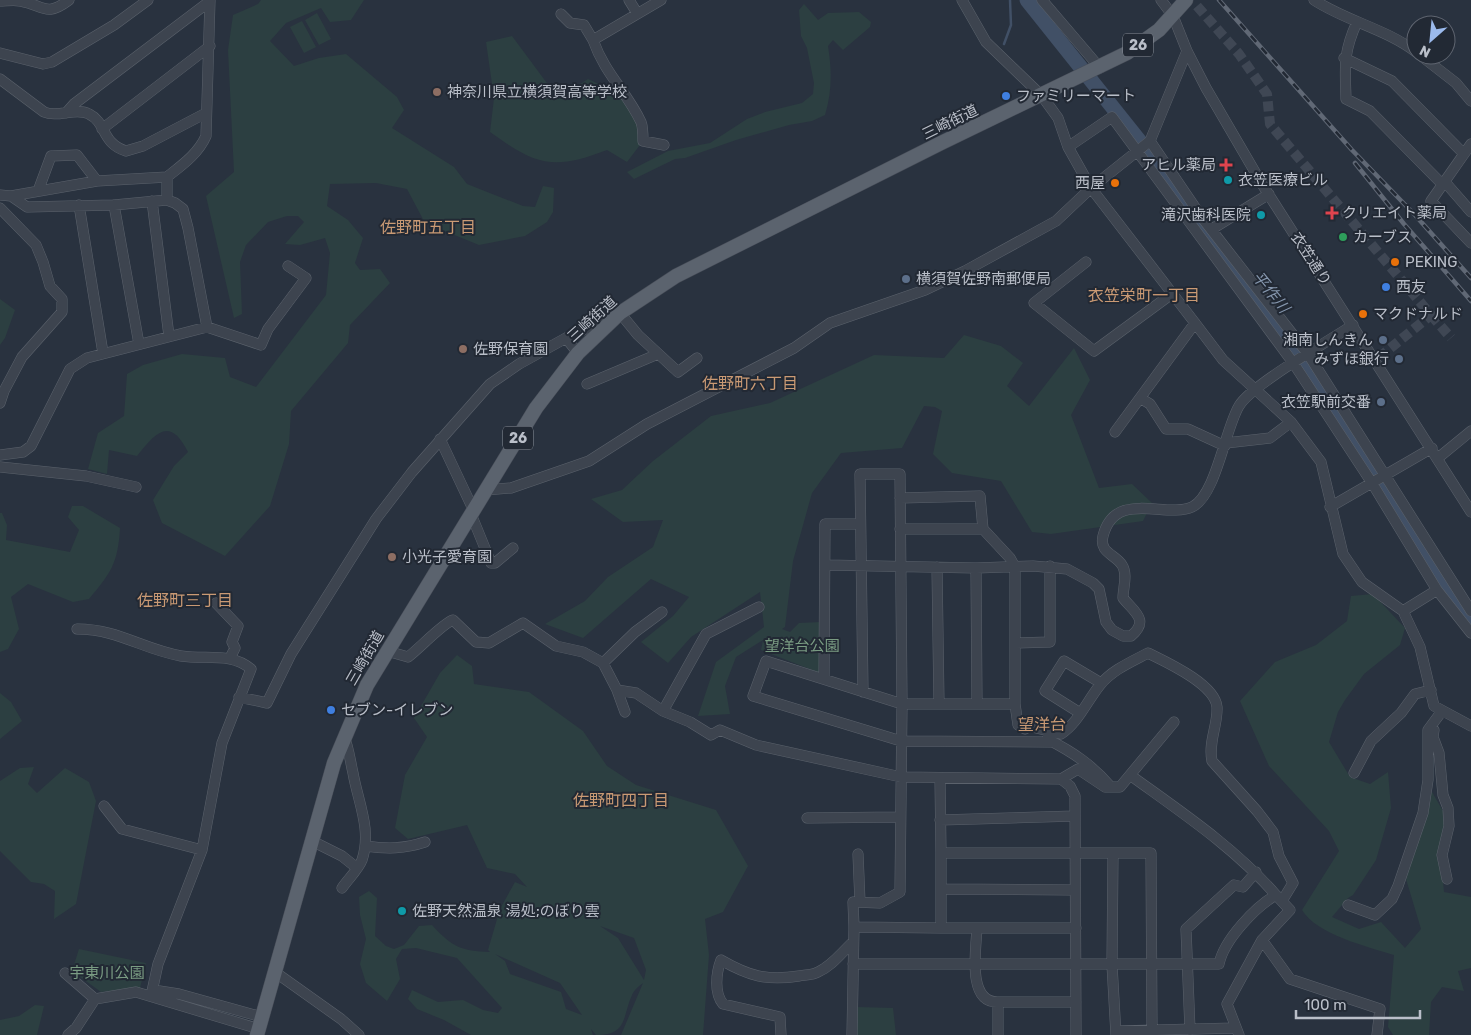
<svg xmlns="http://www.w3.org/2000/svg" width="1471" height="1035" font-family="Rubik,'Noto Sans JP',sans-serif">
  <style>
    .green { fill: #2c3f41; fill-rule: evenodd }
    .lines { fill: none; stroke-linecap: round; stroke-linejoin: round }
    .stream { stroke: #415066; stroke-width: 2.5 }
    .river { stroke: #415066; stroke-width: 15 }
    .minor-tunnel { stroke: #3f4754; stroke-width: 10; stroke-dasharray: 10 5; stroke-linecap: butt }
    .minor-casing { stroke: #5b626c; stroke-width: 11 }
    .major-casing { stroke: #474d58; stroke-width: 15 }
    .minor { stroke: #3d444f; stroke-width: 10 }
    .major { stroke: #5b636e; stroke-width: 14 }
    .rail-casing { stroke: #606875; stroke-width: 4.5 }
    .rail { stroke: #222934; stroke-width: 2.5; stroke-dasharray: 8; stroke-linecap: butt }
    .education-dot { fill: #8d6e63; stroke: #222934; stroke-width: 2 }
    .shop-dot { fill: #3f7fe0; stroke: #222934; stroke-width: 2 }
    .health-dot { fill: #e0444e; stroke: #222934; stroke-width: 2 }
    .culture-dot { fill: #0f9aa8; stroke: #222934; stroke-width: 2 }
    .food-dot { fill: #e8710a; stroke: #222934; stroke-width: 2 }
    .leisure-dot { fill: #2e9e5b; stroke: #222934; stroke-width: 2 }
    .service-dot { fill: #5c6f8a; stroke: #222934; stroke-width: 2 }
    .labels { text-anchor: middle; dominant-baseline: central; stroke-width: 4; stroke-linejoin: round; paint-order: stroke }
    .shield { fill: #222934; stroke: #8c929c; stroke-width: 1 }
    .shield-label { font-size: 14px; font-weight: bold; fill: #babfc9 }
    .poi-label { font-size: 15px; fill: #babfc9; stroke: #222934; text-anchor: start }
    .street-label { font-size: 15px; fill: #babfc9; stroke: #222934 }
    .park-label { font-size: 15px; fill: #7a9c83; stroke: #222934 }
    .neighbourhood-label { font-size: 16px; fill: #ca9a74; stroke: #222934 }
    .water-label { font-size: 16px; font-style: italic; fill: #8596ad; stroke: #222934 }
  </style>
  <rect width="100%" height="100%" fill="#29323f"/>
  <!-- green -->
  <path class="green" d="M261,0H364L351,20L330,22L321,8L286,23L270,41L294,66L319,58L346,54L397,97L404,110L392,128L454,167L467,184L523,206L535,207L543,186L554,188L553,212L547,222L525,236L479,245L425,223L407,189L376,183L330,184L327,206L348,220L363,238L355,263L360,270L380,269L390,283L350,325L348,343L291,411L289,444L270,506L225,556L162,523L153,500L174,466L188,452C170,416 156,432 137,456L109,450L107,474L88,469L98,433L124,416L127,374L143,365L182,354L225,358L230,377L256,387L326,295L330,253L325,238L300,245L285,244L304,222L298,216H287L268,222L246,245L240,262L242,314L234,318L206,196L234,172L228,50L233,15L258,4Z
    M804,4L818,20L828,13L859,12L871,22L870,27L843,50L833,40L828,46C832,71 832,92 825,115L812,121L789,125L736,140L685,158L675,159L634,179L627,172L668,151L710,143L747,119L765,112L802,103L813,94L814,83L807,48L801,36L799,10Z
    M317,13L331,39L319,45L305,20Z
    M302,21L316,47L304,53L290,27Z
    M512,36L558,98L588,79L626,97L643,141L627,162L607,150C553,171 536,165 490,132L494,98L486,42Z
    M0,299L15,310L5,338L0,345Z
    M964,335L1001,346L1023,363L1007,386L1029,406L1074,348L1090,380L1071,415L1099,488L1132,484L1152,503L1143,521L1051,534L1032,532L1001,481L952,473L933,454L942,411L935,407L924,406L902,448L841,453L812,493L793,561L785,627L782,629L790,632L799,623L821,622L820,673L761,650L763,640L736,657L725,686L730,714L698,716L716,662L764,627L760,592L691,637L668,663L641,642L673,616L689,597L651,579L583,638L545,624L585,601L608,577L653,547L663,520L623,522L591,499L622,490L653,461L711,416L770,403L874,355L944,358Z
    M72,506H83L120,528C118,563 111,573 89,599L73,602L28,584L11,597L19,629L8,649L0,652V513H2L7,525L6,540L70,552L79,530L68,517Z
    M1373,594L1405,628L1400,645L1364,674L1345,700L1338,712L1329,742L1350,777L1370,784L1388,772L1391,808L1376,860L1353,895L1348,898L1332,917L1359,929L1381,922L1405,948L1421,929L1406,879L1432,792L1446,816L1440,850L1444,892L1471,897V968L1458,971L1464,991L1442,987L1431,1002L1429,1035H1393L1388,1027L1394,955C1368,947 1316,934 1302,910L1339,851L1329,831L1269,766L1240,701L1275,662L1316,645L1347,621L1351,596Z
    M457,655L472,666L474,684L529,692L583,731L607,766L636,785L716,810L748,866L723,912L705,919L709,955L703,1035H621L643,983C639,986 634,990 632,995C622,1017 628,1035 596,1035L591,1029L593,1035H471L444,1020L417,1009L408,999L412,990L438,1002L463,1000L483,1010L498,1013L502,1008L457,958L416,948L402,949L396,959L400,979L387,1001L366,983L360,964L366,939L360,915L359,897L369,891L377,898L375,936L386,946L394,949L404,945L419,926L432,925C452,947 461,951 490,952L488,950L500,909L515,882L527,887L515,874L487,868L467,825L408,839L395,828L405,775L427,737L414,718L440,673ZM600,926L634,938L646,970L644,980L618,938ZM495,954L560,983L582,1015L566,1009L561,992L510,974L505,961Z
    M0,693L11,702L22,721L0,739Z
    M34,767L28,784L37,793L65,768L89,782L96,801L76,904L54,919L55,891L44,884L31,882L0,851V781L20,768Z
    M79,949L146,963L140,988L101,992L72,971Z
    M35,1005L44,1006L37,1035H0V1020L19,1016Z
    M857,1007L893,1008L896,1035H857Z"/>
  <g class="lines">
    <!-- stream -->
    <path class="stream" d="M1004,44L1011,25L1010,0"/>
    <!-- river -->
    <path class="river" d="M1027,0L1173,183L1237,278L1310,368L1367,463L1471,618"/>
    <!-- minor-tunnel -->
    <path class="minor-tunnel" d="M1197,6L1239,54L1267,94L1270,124L1431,315L1382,355
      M1431,315L1451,338"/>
    <!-- minor casing -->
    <g class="minor-casing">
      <path id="minor" d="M629,0L637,13
        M661,0L593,40C605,74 627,92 641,122C643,127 643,135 643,141L664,145
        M962,0L986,42L1042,96L1058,118L1068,147L1091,188L1195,323L1223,360L1291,422L1321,462L1343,554L1362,582L1403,611L1420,647L1434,706L1471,726
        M1042,0L1100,68
        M1161,0L1173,16L1187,51L1206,88L1262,184L1471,512
        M1314,0C1346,21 1386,29 1416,52
        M0,1C6,1 14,0 20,1C44,5 45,18 69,0
        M561,14L570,23L584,25L593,40
        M1357,22C1343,53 1345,66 1346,99L1370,111L1443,185
        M0,53L43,64L52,62L114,25L148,0
        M1420,55L1456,83L1471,101
        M1344,58L1392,81L1464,154
        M0,79L44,112C58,118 76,107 89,114C107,123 101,143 126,151L143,146L206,113
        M66,113L74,104L210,1
        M102,129L210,46
        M1150,141L1203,219L1308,354L1471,611
        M1471,144L1431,201L1471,243
        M1068,147L1112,117L1294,364L1372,483L1437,590L1471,633
        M1445,182L1471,212
        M38,191L51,156L77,155L97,181
        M0,195L11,196L27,207L114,205L167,200L175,203L183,209L188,228L207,327
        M11,196L97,181L167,177
        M167,200V177C182,165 198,154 206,136L210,0
        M152,201L169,336
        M79,205L103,353
        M114,205L139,344
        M0,208L36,245L43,262L50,286L62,299V312L22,357L4,391L0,403
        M1212,229L1269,194
        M1086,262L1034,303L1094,351L1173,293
        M620,313L638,335L678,372L697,358
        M1195,323L1140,398L1150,404L1166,429H1188L1225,446
        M566,338L594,325L607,324
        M587,384L658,354
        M1115,432L1140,398
        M440,439L473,509
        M1226,443L1270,438L1291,422
        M0,455L23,452L31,446L70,369L87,358L207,327L261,345L268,329L306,278L288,266
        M1438,458L1471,431
        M0,467L86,476L136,487
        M485,490L511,488L589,461L647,424L794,348L830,323L925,290L965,271L1056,221L1091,188L1150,141L1187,51
        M900,498L980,496L983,529L1010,558L1015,567V704H902L766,661L753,696L901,741L1053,742
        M1330,507L1432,448
        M471,514L491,563H495L513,548
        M900,529H983
        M826,565L976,568L1033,566L1067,569L1093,583L1099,589L1106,622L1112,630L1123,636H1131C1150,620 1134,612 1123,598C1123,588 1128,574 1122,565C1115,554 1099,553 1103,536C1115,489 1165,519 1192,507C1216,496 1225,429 1239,406C1251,385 1329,341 1353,325
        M937,567L939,704
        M976,568L977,704
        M216,603L238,626L232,642L235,648L230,658
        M1403,611L1437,590
        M77,629C118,629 142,649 181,656C206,660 231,652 251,669L222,743L202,850L158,964L151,996
        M1015,643L1050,642V566
        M387,651L408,657C419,649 443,623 453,620L476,642L489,643L523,623L556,646L583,652L603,663L617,690L636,693L663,711L690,722L711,735L720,730L756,745L901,777L1061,779L1070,786L1075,796L1076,1035
        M603,663L635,632L662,612
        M824,679L825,524H860
        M617,690L625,712
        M239,697L267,703L291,654L376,519L412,472L490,384L519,364L566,338L578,353
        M1015,704L1018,725L1025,729
        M663,711L706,634L759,607
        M1080,713L1045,691L1064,661L1101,683
        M1022,727L1028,726L1061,734C1078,723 1087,701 1100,685C1112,670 1131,662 1148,653C1166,662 1215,684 1217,707C1218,725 1208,742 1212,761L1257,811L1273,832L1279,856L1293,883L1282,901
        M1434,730L1433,737L1439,753L1443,795L1448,808L1449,826L1442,855L1447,879
        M1047,739C1073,752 1092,765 1111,787
        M1354,773L1371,741L1401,713L1415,694L1431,690
        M1130,775C1181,812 1234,847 1276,895
        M940,778L941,853
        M1061,779L1078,769L1105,787H1120L1174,722
        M104,806L122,829L202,850
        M807,818L900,817
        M940,820L1075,816
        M312,841L342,856L357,868
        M365,846C387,849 404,849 425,842
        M1113,853H1151L1152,1031
        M858,854L860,902
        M342,888C348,879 358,870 362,860C372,830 358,802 353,773C350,760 349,749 344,736
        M941,889L1075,890
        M1348,905L1375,915L1392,899L1398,886L1423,813L1428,780V730L1442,711
        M854,927L853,902L880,903L900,892L902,704L900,474H860L863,692
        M977,928C976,950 967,1003 998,1002
        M1076,928H941V853H1113L1112,965L1116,1035
        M1262,940L1290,979L1380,1009L1377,1035
        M853,964H1219C1224,940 1255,907 1276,895L1290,910L1262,940L1227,1004L1239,1035
        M275,972L341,1019L359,1035
        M65,973L95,999
        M153,990L179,994L262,1017
        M1190,1030L1186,929L1234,885L1243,887L1256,872
        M1116,1031L1235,1028
        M68,1035L76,1028L95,999L136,992L259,1029
        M781,1035L780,1017L723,1004C714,993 716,973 721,960C749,976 766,981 799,976C805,975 813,975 818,972C832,966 842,952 853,942
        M852,1035L854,927L941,928
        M998,1035V1002H1076"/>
    </g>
    <!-- major casing -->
    <g class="major-casing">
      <path id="major" d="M257,1035L334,763L367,685L536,408L578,353L620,313L676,276L941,143L1127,53L1159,30L1186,0"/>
    </g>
    <!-- minor -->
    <use href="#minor" class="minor"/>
    <!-- major -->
    <use href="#major" class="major"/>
    <!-- rail casing -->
    <g class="rail-casing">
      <path id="rail" d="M1219,0L1352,150L1415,215L1471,278
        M1355,163L1404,224L1471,301"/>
    </g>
    <!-- rail -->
    <use href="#rail" class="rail"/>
  </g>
  <!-- markers -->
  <g class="education-dot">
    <circle cx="437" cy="92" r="5"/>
    <circle cx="463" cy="349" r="5"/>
    <circle cx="392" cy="557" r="5"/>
  </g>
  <g class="shop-dot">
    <circle cx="1006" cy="96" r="5"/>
    <circle cx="1386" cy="287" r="5"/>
    <circle cx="331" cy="710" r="5"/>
  </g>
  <g class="health-dot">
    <path d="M1223.5 157.5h5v5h5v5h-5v5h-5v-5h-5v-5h5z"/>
    <path d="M1329.5 205.5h5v5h5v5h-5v5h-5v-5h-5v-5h5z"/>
  </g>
  <g class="culture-dot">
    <circle cx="1228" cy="180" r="5"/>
    <circle cx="1261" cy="215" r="5"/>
    <circle cx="402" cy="911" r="5"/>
  </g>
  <g class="food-dot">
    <circle cx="1115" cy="183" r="5"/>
    <circle cx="1395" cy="262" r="5"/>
    <circle cx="1363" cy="314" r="5"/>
  </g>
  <circle class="leisure-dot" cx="1343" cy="237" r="5"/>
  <g class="service-dot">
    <circle cx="906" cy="279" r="5"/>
    <circle cx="1383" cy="340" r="5"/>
    <circle cx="1399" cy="359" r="5"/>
    <circle cx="1381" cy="402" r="5"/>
  </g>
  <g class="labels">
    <!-- shield labels -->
    <g class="shield">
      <rect x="1123" y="33.5" width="30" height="23" rx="4"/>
      <rect x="503" y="426.5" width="30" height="23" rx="4"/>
    </g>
    <g class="shield-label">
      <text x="1138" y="45">26</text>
      <text x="518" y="438">26</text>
    </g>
    <!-- poi labels -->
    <g class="poi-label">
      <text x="447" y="92">神奈川県立横須賀高等学校</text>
      <text x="1016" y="96">ファミリーマート</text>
      <text x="1216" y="165" text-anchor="end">アヒル薬局</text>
      <text x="1238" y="180">衣笠医療ビル</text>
      <text x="1105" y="183" text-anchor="end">西屋</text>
      <text x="1342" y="213">クリエイト薬局</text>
      <text x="1251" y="215" text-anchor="end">滝沢歯科医院</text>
      <text x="1353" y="237">カーブス</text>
      <text x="1405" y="262">PEKING</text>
      <text x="916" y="279">横須賀佐野南郵便局</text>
      <text x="1396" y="287">西友</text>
      <text x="1373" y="314">マクドナルド</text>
      <text x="1373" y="340" text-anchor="end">湘南しんきん</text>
      <text x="473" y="349">佐野保育園</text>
      <text x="1389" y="359" text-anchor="end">みずほ銀行</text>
      <text x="1371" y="402" text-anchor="end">衣笠駅前交番</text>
      <text x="402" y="557">小光子愛育園</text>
      <text x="341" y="710">セブン-イレブン</text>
      <text x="412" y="911">佐野天然温泉 湯処;のぼり雲</text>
    </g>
    <!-- street labels -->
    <g class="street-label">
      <text transform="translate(950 122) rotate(-26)">三崎街道</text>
      <text transform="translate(1311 259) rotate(57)">衣笠通り</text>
      <text transform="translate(592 319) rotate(-42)">三崎街道</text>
      <text transform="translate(365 658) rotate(-60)">三崎街道</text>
    </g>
    <!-- park labels -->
    <g class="park-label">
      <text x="802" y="646">望洋台公園</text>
      <text x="107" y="973">宇東川公園</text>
    </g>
    <!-- neighbourhood labels -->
    <g class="neighbourhood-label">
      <text x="428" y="227">佐野町五丁目</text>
      <text x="1144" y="295">衣笠栄町一丁目</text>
      <text x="750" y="383">佐野町六丁目</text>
      <text x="185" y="600">佐野町三丁目</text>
      <text x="1042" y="724">望洋台</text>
      <text x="621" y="800">佐野町四丁目</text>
    </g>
    <!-- water labels -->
    <g class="water-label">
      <text transform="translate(1271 292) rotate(51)">平作川</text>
    </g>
  </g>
  <!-- north arrow -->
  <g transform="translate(1431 40) rotate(207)"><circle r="24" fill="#222934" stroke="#5f6570"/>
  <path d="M0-4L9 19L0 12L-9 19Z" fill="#9bbaed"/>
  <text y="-8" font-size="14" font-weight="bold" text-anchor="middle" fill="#babfc9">N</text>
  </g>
  <!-- scale -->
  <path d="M1296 1010v8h124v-8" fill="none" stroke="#babfc9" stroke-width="2.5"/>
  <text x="1304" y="1010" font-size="15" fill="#babfc9" stroke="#222934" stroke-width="4" paint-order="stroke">100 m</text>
</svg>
